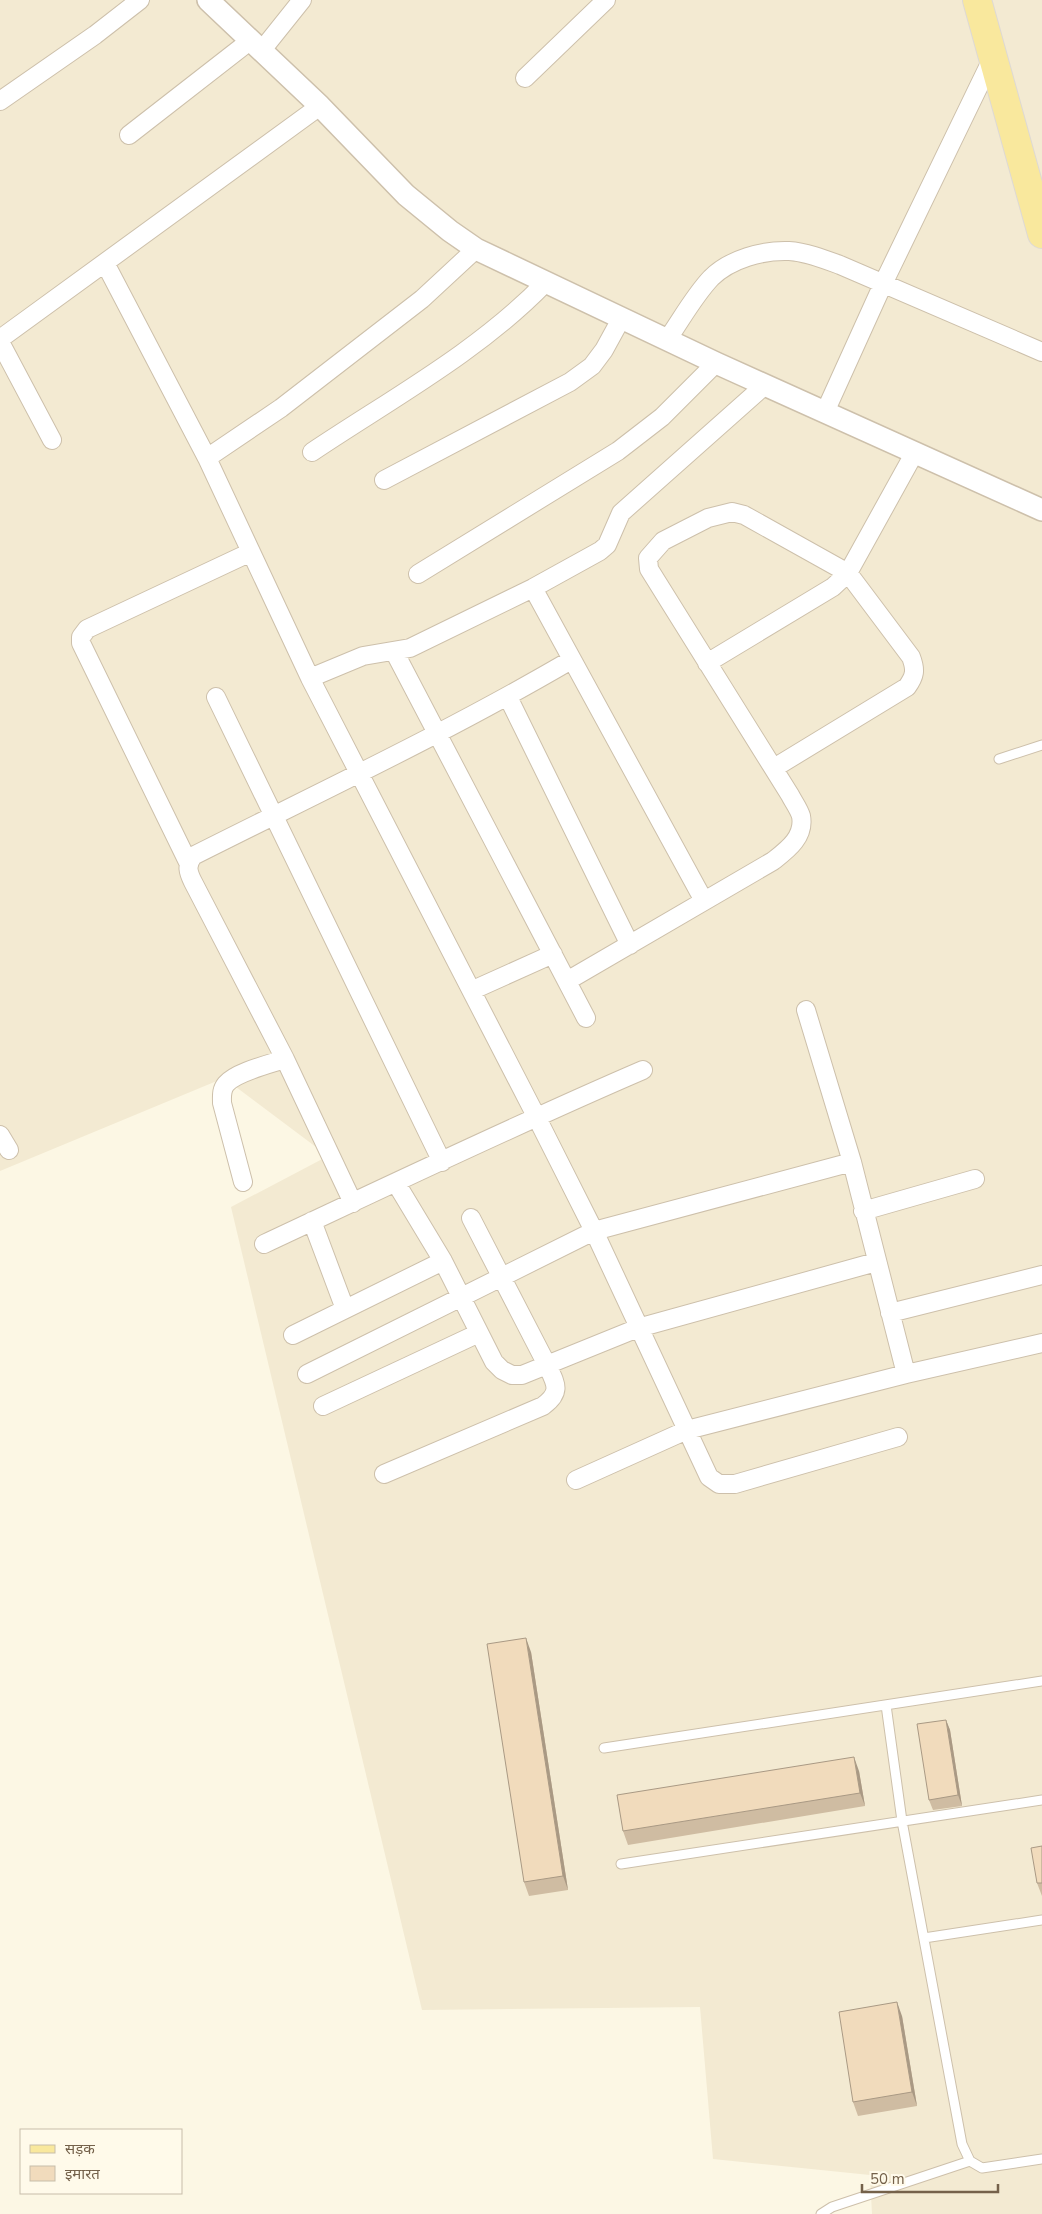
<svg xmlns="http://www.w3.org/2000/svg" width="1042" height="2214" font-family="'Nunito Sans','Noto Sans Devanagari',sans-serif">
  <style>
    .residential { fill: #f3ead2 }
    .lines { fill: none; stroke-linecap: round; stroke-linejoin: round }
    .service-casing { stroke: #cdc0ab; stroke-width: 11 }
    .minor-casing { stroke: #cdc0ab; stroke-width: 20 }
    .tertiary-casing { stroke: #cdc0ab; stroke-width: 24 }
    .primary-casing { stroke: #ded9d4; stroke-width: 30 }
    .service { stroke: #fff; stroke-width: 9 }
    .minor { stroke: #fff; stroke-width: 18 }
    .tertiary { stroke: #fff; stroke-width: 21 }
    .primary { stroke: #f9e89d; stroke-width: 28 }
    .wall { fill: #cfbca2 }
    .shaded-wall { fill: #a99984 }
    .building { fill: #f1dbbc; stroke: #a99984 }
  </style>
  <rect width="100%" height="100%" fill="#fcf7e4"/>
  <!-- residential -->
  <path class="residential" d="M0,0H1042V2214H872L870,2175L713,2159L700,2007L422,2010L231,1207L328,1156L224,1078L0,1171Z"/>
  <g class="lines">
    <!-- service casing -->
    <g class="service-casing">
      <path id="service" d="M999,759L1042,745
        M886,1705L902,1821L962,2144L970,2161L982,2168L1042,2159
        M604,1748L1042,1681
        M621,1864L1042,1800
        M924,1938L1042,1920
        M821,2214L832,2207L970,2161"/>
    </g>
    <!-- minor casing -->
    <g class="minor-casing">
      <path id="minor" d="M262,50L302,0
        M525,78L606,0
        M0,101L95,35L140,0
        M129,135L251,40
        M105,263L207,458L310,678L536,1116L594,1231L709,1477L719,1484H735L898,1437
        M0,339L320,106
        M667,340C681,320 694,296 711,278C730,259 763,250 789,251C806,252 824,259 840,265L1042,352
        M0,342L52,440
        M825,412L883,284L993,57
        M312,452C391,399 478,352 545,283
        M207,458L281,408L422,299L476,249
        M384,480L570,382L592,366L604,350L621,319
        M418,574L618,451L662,417L716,363
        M533,588L704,901
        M394,651L586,1018
        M707,663L833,587L848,573L915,452
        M310,678L363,656L410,648L533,588L600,551L607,545L621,513L765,385
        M216,697L442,1162
        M508,697L630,945
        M188,862L81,643V637L87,629L251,552
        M567,981L773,861C787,850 805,837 801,816C799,809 793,801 790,795L649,569L648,558L663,541L708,518L732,512L744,515L848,573L911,657C916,670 915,676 907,687L774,768
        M473,990L553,954
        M806,1010L852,1162L906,1374
        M0,1135L9,1150
        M243,1182L222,1103C222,1096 221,1090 226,1084C236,1072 270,1064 285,1059
        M396,1183L443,1261L494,1362L502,1370L512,1375H522L638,1328L876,1262
        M353,1203L285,1059L193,882C188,872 186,866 193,856C320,792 448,732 571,660
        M863,1211L975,1179
        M312,1221L345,1309
        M264,1244C390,1185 515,1125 643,1070
        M890,1313L1042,1275
        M293,1335L443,1261
        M307,1374L594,1231L852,1162
        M323,1406L479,1333
        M384,1474L543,1406C562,1392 556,1384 547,1365L471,1218
        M576,1480L687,1430L906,1374L1042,1343"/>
    </g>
    <!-- tertiary casing -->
    <g class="tertiary-casing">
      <path id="tertiary" d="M208,0L320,106L406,195L450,231L476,249L716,363L1042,510"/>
    </g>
    <!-- primary casing -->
    <g class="primary-casing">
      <path id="primary" d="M977,0L1042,234"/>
    </g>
    <!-- service -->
    <use href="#service" class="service"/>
    <!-- minor -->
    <use href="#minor" class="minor"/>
    <!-- tertiary -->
    <use href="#tertiary" class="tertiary"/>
    <!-- primary -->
    <use href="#primary" class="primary"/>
  </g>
  <!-- wall -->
  <path class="wall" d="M531,1652L568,1890L529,1896L524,1882Z
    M946,1720L950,1730L962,1806L933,1810L929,1800Z
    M859,1771L865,1806L628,1845L623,1831Z
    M1042,1846V1896L1037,1883Z
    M902,2016L917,2106L858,2116L853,2102Z"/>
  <!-- shaded-wall -->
  <path class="shaded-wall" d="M526,1638L531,1652L568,1890L563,1876Z
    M946,1720L950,1730L962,1806L958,1795Z
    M854,1757L859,1771L865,1806L860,1793Z
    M897,2002L902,2016L917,2106L912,2092Z"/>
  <!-- building -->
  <path class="building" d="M526,1638L563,1876L524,1882L487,1644Z
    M946,1720L958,1795L929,1800L917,1724Z
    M854,1757L860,1793L623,1831L617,1795Z
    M1042,1846V1883H1037L1031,1848Z
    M897,2002L912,2092L853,2102L839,2012Z"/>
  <!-- legend -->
  <rect x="20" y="2129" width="162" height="65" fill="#fffaea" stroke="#c7bdaa"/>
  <rect x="30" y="2145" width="25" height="8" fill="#f9e89d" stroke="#c7bdaa"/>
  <text x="65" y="2154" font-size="15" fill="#74614a">सड़क</text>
  <rect x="30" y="2166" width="25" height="15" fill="#f1dbbc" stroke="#c7bdaa"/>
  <text x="65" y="2179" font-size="15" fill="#74614a">इमारत</text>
  <!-- scale -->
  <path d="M862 2184v8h136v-8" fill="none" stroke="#74614a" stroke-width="2.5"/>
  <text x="870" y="2184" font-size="15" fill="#74614a" stroke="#fffaea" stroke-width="4" paint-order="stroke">50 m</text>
</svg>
